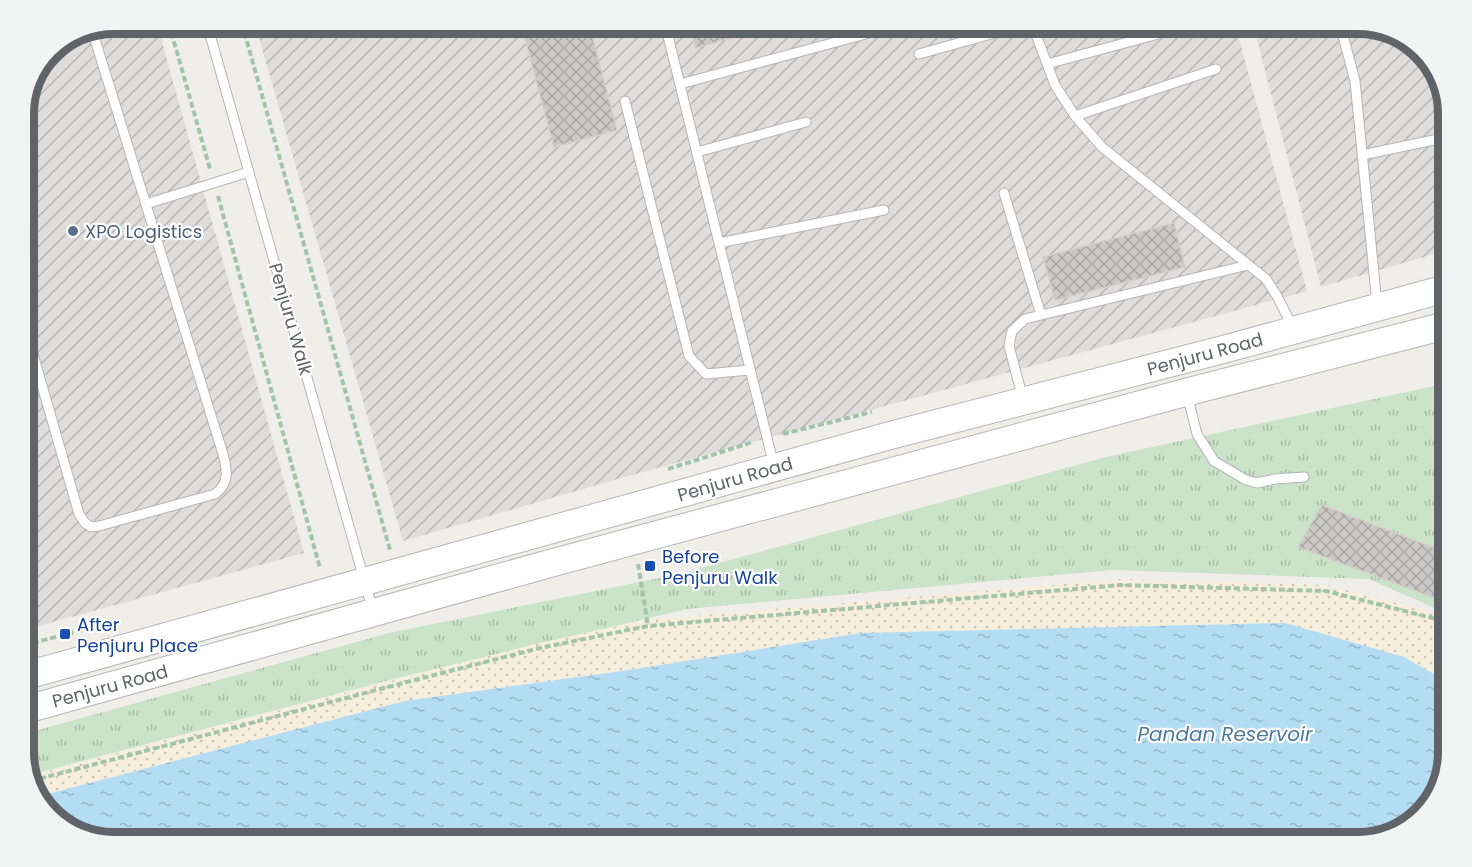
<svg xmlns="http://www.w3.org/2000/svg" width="1472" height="867" font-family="Poppins,sans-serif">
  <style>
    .industrial { fill: url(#industrial-furrows) }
    .grass { fill: url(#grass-tufts) }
    .sand { fill: url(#sand-dots) }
    .water { fill: url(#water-ripples) }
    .building { fill: url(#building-cross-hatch); stroke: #d4cfc8; stroke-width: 1.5 }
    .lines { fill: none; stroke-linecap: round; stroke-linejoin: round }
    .service-casing { stroke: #b3b5b9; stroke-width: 11 }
    .secondary-casing { stroke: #b5b7bb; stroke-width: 29 }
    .path { stroke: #a3c4aa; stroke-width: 4; stroke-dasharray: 6 3; stroke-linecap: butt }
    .service { stroke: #fff; stroke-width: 9 }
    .secondary { stroke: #fff; stroke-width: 27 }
    .service-dot { fill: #5c6f8a; stroke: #fff; stroke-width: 2 }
    .transit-dot { fill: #1a4fb4; stroke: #fff; stroke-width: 2 }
    .labels { text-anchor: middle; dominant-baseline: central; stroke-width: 4.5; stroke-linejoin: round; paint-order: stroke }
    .service-label { font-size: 18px; fill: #4e5e75; stroke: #fff; text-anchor: start }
    .street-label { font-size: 18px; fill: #606367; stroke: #fff }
    .transit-label { font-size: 18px; fill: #164399; stroke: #fff; text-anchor: start }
    .water-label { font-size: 20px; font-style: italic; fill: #4e7a9d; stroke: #fff }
    .rim { fill: none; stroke: #606367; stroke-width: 8 }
  </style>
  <defs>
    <pattern id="industrial-furrows" width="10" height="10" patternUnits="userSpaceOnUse" patternTransform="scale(1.5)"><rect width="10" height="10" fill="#dfdddb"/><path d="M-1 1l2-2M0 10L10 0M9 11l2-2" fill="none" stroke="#b8b7b5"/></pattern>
    <pattern id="grass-tufts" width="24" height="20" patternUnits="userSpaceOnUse" patternTransform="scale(1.5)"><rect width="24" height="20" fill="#cbe3c9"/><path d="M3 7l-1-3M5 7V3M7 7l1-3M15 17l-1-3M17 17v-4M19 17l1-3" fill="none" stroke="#a8bca7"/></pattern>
    <pattern id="sand-dots" width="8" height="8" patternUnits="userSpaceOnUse" patternTransform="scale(1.5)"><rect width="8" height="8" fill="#f7efdd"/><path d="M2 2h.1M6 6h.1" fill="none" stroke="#cbc5b7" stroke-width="1.8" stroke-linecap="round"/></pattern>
    <pattern id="water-ripples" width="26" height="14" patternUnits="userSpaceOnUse" patternTransform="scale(1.5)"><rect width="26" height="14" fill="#b4ddf4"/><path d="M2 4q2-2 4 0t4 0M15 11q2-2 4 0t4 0" fill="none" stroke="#96b7c9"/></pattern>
    <pattern id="building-cross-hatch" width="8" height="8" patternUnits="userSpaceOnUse" patternTransform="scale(1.5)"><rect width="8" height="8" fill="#cbc9c5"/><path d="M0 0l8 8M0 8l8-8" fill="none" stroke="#a8a7a4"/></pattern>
  </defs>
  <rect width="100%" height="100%" fill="#f0eee9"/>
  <!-- industrial -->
  <path class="industrial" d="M114,24H157L304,553L24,630V109L51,50Z
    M255,24H1235L1307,291L628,476L403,541Z
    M1253,24H1358L1403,36L1436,69L1448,109V250L1321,287Z"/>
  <!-- grass -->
  <path class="grass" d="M1448,383V614L1369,579L1112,570L687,609L401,677L29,775L24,758V734L389,633L679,574L1106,457Z"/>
  <!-- sand -->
  <path class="sand" d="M1121,579L1327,585L1448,616V682L1404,657L861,633L636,669L405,701L36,797L30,776L402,678L539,643L647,620Z"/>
  <!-- water -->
  <path class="water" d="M1285,623L1404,657L1448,682V753L1436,798L1403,831L1358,843H114L69,831L36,797L405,701L636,669L861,633Z"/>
  <!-- building -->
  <path class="building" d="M564,24H589L617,130L554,147L524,35Z
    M689,24H729L733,37L696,48Z
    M1174,223L1185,267L1055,300L1043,257Z
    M1322,505L1448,553V603L1298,547Z"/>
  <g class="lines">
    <!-- service casing -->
    <g class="service-casing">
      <path id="service" d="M207,24L373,611
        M665,24L774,466
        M1032,24L1055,85L1075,116L1102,147L1266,279L1277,296L1293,328
        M1340,24L1355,81L1377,304
        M919,54L1027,24
        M1047,64L1188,26
        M680,84L866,34
        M625,101L689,356L706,374L750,370
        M1075,116L1216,69
        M697,152L806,122
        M1362,155L1448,137
        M1004,193L1041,315
        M146,204L249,172
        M719,243L884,210
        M24,323L79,514L85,523L91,527L99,526L215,494C230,483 227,470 223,454L93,33
        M1187,394L1197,434L1214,461L1246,480L1257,483L1275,479L1304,477
        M1023,399L1009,346L1012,331L1025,319L1248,265"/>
    </g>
    <!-- secondary casing -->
    <g class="secondary-casing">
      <path id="secondary" d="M24,676L892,435L1225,349L1448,288
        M24,710L548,564L1187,392L1448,325"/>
    </g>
    <!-- path -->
    <path class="path" d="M169,24L210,169
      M242,24L390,550
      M218,196L320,568
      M783,434L872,412
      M668,469L753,442
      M638,564L648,626
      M24,645L115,622
      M31,781L403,683L540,648L648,626L1121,585L1326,591L1448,622"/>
    <!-- service -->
    <use href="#service" class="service"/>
    <!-- secondary -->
    <use href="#secondary" class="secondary"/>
  </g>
  <!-- markers -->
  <circle class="service-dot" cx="73" cy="231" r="6"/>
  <g class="transit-dot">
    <rect x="644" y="560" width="12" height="12" rx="3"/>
    <rect x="59" y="628" width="12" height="12" rx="3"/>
  </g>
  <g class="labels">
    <!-- service labels -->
    <g class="service-label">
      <text x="85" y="231">XPO Logistics</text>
    </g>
    <!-- street labels -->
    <g class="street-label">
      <text transform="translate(291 319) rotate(74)">Penjuru Walk</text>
      <text transform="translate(1205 354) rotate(-15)">Penjuru Road</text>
      <text transform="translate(735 479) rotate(-16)">Penjuru Road</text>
      <text transform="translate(110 686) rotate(-15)">Penjuru Road</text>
    </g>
    <!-- transit labels -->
    <g class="transit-label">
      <text x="662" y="556">Before<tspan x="662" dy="21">Penjuru Walk</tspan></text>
      <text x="77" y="624">After<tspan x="77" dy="21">Penjuru Place</tspan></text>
    </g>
    <!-- water labels -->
    <g class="water-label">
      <text x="1225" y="734">Pandan Reservoir</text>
    </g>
  </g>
  <!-- crop -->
  <path d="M0 0H1472V867H0ZM114 34H1358A80 80 0 0 1 1438 114V752A80 80 0 0 1 1358 832H114A80 80 0 0 1 34 752V114A80 80 0 0 1 114 34Z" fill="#f2f3f3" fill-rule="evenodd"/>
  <path class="rim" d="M114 34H1358A80 80 0 0 1 1438 114V752A80 80 0 0 1 1358 832H114A80 80 0 0 1 34 752V114A80 80 0 0 1 114 34Z"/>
</svg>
